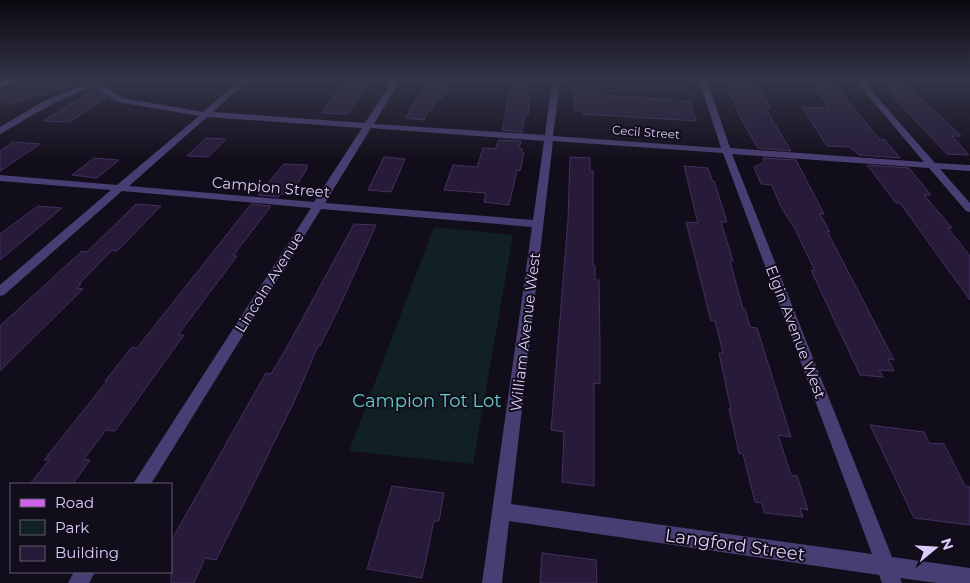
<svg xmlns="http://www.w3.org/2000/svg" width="970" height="583" font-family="Montserrat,sans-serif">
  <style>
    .green { fill: #112123 }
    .building { fill: #271b39; stroke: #433062 }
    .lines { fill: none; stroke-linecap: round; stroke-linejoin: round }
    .minor { fill: #493e73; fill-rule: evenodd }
    .major { fill: #d061eb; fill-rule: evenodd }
    .labels { text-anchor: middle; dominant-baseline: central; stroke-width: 4; stroke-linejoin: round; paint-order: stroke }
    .far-street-label { font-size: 12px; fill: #d9cdf9; stroke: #120d1a }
    .street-label { font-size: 15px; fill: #d9cdf9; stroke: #120d1a }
    .near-park-label { font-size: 18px; fill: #63cec6; stroke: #120d1a }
    .near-street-label { font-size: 18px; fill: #d9cdf9; stroke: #120d1a }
  </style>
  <rect width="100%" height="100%" fill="#120d1a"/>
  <!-- green -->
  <path class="green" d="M568,80H692L697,98L567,90Z
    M434,227L513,235L473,464L349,451Z"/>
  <!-- building -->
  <path class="building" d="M37,80H69L71,86L7,105L0,100V91Z
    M346,80H368L364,86H367L347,114L322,113Z
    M427,80H451L442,99L437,98L432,110H428L424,120L406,118Z
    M513,80H530L526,96H530L528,115L525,114L522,132L502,130Z
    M729,80H745L749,82L752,87L758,88L771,108H765L791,151L758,148L741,119L727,84H730Z
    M812,82L833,83L879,139L885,140L900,158L859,155L850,147L827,146L802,107L829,108Z
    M885,84L908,86L961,136H952L969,155L947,154L895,99H897L890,92H893Z
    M94,89L107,97L69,122L43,121Z
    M574,91L600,92L601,95L690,101L696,121L583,114L581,111L574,110Z
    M206,138L226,139L208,157L187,156Z
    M499,140L521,141L519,148L522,149V152L524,153L520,171L517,170L509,205L484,202L486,193L444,190L453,165L477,167L483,148L495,149Z
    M13,142L40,144L0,171V151Z
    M384,157L405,159L391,192L368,190Z
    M570,157L590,158V171H593V265L595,266V280H599L600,343V384L594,383V486L562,482L564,432L551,430L568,220Z
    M94,158L119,160L97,178L72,175Z
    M763,158L796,160L824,214H820L830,232L827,231L894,360L888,359L894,371L879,370L883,377L860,375L811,270L815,271L795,229L781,207L772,185L761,184L754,167L764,162Z
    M284,164L308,165L305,169H307L297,184H292L285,194H281L278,197L258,195Z
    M867,165L909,168L931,195H924L952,228H948L970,256V300L900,203H896Z
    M684,166L708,168L712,180L714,181L727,222H721L733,261H730L743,309H745L750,327L757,328L791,437L778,435L791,475L797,476L808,510L800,508L803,517L764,513L762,503L755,502L743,454L739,453L729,408L731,409L719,353H723L715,321H711L686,222L698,223Z
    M136,204L161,206L117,251L112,250L79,284H81L77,288L83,289L0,371V326L82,251L87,252Z
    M251,204L271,206L233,256H237L178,335H184L115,431L106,430L84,459L90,460L73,484H30L49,460H44L107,381H105L132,347L137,348Z
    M38,206L62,208L0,260V234Z
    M354,224L376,225L343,299L320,346H318L294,402L216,560L205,558L194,583H171V541L266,373L271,374L286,349Z
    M870,425L924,432L929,443L944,444L965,486L970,487V525L914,518Z
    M392,486L444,493L439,521H434L422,578L367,569Z
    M542,553L596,560L597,583H540Z"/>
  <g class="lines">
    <!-- minor -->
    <path class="minor" d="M85,80L97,81L123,98L203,112L240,80H248L213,112L365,123L393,80H400L374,124L545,135L552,80H560L553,136L721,148L699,80H707L730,148L924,162L855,80H862L935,163L970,165V171L940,169L970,203V212L966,211L929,168L732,154L892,557L970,568V583H937L900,578L902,583H882L879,575L509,521L502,583H482L532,227L321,209L151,484H133L311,208L122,191L4,295L0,296V285L111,190L0,181V175L117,185L199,116L118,102L93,86L52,104L0,134V127L46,100L88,83ZM207,117L362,128L314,202L129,186ZM371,128L544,141L533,220L325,203ZM553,141L723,153L872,554L511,504Z
      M74,572H95L89,583H68Z"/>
    <!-- major -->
    <path class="major" d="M7,80H20L0,87V83Z"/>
  </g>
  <!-- sky -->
  <linearGradient id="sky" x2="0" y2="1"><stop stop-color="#0a070e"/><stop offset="0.49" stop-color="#333549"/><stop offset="1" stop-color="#333549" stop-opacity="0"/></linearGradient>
  <rect width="970" height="162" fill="url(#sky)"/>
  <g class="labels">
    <!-- far-street labels -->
    <g class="far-street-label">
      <text transform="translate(646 132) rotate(4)">Cecil Street</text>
    </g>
    <!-- street labels -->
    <g class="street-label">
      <text transform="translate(271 187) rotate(5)">Campion Street</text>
      <text transform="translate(269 282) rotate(-58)">Lincoln Avenue</text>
      <text transform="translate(525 332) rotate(-83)">William Avenue West</text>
      <text transform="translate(796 332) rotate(69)">Elgin Avenue West</text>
    </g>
    <!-- near-park labels -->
    <g class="near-park-label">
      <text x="427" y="401">Campion Tot Lot</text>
    </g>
    <!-- near-street labels -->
    <g class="near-street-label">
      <text transform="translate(735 545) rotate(8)">Langford Street</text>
    </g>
  </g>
  <!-- legend -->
  <rect x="10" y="483" width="162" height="90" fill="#120d1a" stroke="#625a73"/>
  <rect x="20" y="499" width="25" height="8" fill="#d061eb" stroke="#625a73"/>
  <text x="55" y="508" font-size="15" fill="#d9cdf9">Road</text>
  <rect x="20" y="520" width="25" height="15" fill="#112123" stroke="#625a73"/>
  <text x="55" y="533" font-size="15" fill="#d9cdf9">Park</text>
  <rect x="20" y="546" width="25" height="15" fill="#271b39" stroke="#625a73"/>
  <text x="55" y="558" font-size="15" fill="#d9cdf9">Building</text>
  <!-- north arrow -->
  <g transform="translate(935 548) rotate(72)" stroke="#120d1a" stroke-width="4" paint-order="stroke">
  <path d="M0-4L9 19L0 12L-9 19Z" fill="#d9cdf9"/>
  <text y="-8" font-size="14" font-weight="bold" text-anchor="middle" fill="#d9cdf9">N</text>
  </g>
</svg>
